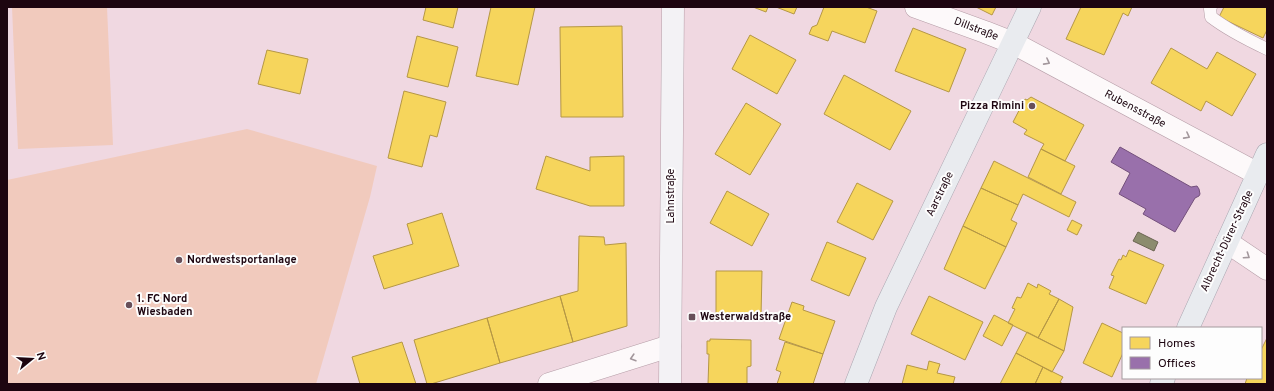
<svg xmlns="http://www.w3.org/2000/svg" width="1274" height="391" font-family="Overpass,sans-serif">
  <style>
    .green { fill: #f1cabd }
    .homes { fill: #f6d55c; stroke: #b59745 }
    .offices { fill: #9970ab; stroke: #74507c }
    .industry { fill: #8c8c6e; stroke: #6b6452 }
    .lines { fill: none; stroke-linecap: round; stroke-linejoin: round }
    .lane-casing { stroke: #b59da7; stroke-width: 13 }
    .street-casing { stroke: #b59da7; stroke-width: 23 }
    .secondary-casing { stroke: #b59da7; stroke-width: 23 }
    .primary-casing { stroke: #aaa7b1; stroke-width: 23 }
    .lane { stroke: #fdf9fa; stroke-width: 12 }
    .street { stroke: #fdf9fa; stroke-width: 22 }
    .secondary { stroke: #f3f2f5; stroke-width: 22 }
    .primary { stroke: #e9ebef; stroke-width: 22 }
    .oneway { stroke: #a3979c }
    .poi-dot { fill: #674f59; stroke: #fdfdfd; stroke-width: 1.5 }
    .labels { text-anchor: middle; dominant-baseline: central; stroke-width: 4; stroke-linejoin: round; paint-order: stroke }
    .street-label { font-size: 11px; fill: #1d0510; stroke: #fdfdfd }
    .poi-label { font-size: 11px; font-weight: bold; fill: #1d0510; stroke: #fdfdfd; text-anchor: start }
  </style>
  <rect width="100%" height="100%" fill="#f0d8e1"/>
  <!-- green -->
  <path class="green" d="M12,7H107L113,145L18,149Z
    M247,129L377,166L370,197L316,384H7V180Z"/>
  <!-- homes -->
  <path class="homes" d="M426,7H458L453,28L423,20Z
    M491,7H535L518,85L476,76Z
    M753,7H768L766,12Z
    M776,7H797L794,14Z
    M824,7H866L877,11L865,43L832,31L828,41L809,34L812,27L817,25Z
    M976,7H996L992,15Z
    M1081,7H1132L1128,16L1123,13L1104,55L1066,39Z
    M1224,7H1267V30L1263,38L1219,17Z
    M622,26L623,117H561L560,27Z
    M913,28L966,49L949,92L895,71Z
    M750,35L796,60L777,94L732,69Z
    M417,36L458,47L448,87L407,77Z
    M1171,48L1207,69L1217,52L1256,74L1232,116L1206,101L1201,111L1151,83Z
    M267,50L308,59L300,94L258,84Z
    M844,75L911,111L890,150L824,114Z
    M404,91L446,102L437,137L430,135L422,167L388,158Z
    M1031,97L1084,125L1065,161L1041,149L1044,144L1024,134L1027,130L1013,122L1025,99L1027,100Z
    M746,103L781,124L750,175L715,154Z
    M1041,149L1075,166L1061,194L1028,177Z
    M546,156L590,171V157L624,156V206H590L536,189Z
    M994,161L1076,202L1069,217L1023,194L1018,205L981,188Z
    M857,183L893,201L873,240L837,222Z
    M981,188L1018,205L1011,220L1017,223L1006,247L963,226Z
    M727,191L769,214L752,246L710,223Z
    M442,213L459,266L384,289L373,256L413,244L407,224Z
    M1072,220L1082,225L1077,235L1067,230Z
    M963,226L1006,247L985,289L944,269Z
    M579,236L604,237L605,245L626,243L627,326L573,342L560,296L578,291Z
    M827,242L866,258L849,296L811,280Z
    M1129,250L1164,265L1146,304L1109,288L1114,276L1111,275L1119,259L1121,260L1123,255L1126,257Z
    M716,271H762L761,317H716Z
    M1028,283L1037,288L1038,284L1051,291L1049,294L1059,299L1038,338L1008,323L1015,309L1012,308L1017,297L1021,298Z
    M560,296L573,342L500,363L487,318Z
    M929,296L983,322L965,360L911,334Z
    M1059,299L1073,307L1064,351L1038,338Z
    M792,302L804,306L803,310L835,321L823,354L779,339Z
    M994,315L1013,325L1002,346L983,336Z
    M487,318L500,363L431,384H427L414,340Z
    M1102,323L1123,333V353L1112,377L1083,363Z
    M1027,332L1064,351L1052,372L1016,353Z
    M1267,338V384H1245L1247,378H1261V350Z
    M710,339L751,340V366L747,367V384H708L709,354H707V341H710Z
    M402,342L416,384H360L352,357Z
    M785,342L823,354L813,384H777L781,372L776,370Z
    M1016,353L1043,367L1035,384H1000Z
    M929,361L940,364L937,373L955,377L953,384H902L907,365L927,370Z
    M1043,367L1063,377L1060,382L1063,384H1035Z"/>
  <!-- offices -->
  <path class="offices" d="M1120,147L1191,187L1197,186L1199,189L1200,194L1199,196L1195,198L1175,232L1143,214L1146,209L1119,194L1130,173L1111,162Z"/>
  <!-- industry -->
  <path class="industry" d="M1138,232L1158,242L1154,251L1133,241Z"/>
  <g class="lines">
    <!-- lane casing -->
    <g class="lane-casing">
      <path id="lane" d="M1211,7L1210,9L1211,17C1228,30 1248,40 1267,49"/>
    </g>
    <!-- street casing -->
    <g class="street-casing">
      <path id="street" d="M916,7L985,32L1013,43L1258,174
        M1227,242L1267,269
        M549,384L670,346"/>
    </g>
    <!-- secondary casing -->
    <g class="secondary-casing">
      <path id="secondary" d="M670,384L673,7"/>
    </g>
    <!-- primary casing -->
    <g class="primary-casing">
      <path id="primary" d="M1188,328L1267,154
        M856,384L886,307L1030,7
        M1161,384L1164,378"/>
    </g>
    <!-- lane -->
    <use href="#lane" class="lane"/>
    <!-- street -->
    <use href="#street" class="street"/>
    <!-- secondary -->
    <use href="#secondary" class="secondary"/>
    <!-- primary -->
    <use href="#primary" class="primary"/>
  </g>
  <!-- one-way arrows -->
  <defs><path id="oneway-chevron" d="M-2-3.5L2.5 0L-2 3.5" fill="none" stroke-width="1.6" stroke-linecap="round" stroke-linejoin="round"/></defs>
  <g class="oneway">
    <use href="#oneway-chevron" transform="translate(1047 62) rotate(28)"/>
    <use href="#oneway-chevron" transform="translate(1187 136) rotate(28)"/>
    <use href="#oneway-chevron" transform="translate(1247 256) rotate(34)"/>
    <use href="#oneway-chevron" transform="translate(633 358) rotate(163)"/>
  </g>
  <!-- markers -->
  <g class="poi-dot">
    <circle cx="1032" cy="106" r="4"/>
    <circle cx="179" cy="260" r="4"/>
    <circle cx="129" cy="305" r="4"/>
    <rect x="688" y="313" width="8" height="8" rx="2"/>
  </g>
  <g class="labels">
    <!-- street labels -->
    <g class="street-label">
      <text transform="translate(976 29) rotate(21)">Dillstraße</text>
      <text transform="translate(1135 109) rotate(28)">Rubensstraße</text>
      <text transform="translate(940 194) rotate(-64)">Aarstraße</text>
      <text transform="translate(671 196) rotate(-90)">Lahnstraße</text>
      <text transform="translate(1227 241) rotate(-65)">Albrecht-Dürer-Straße</text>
    </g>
    <!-- poi labels -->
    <g class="poi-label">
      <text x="1024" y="106" text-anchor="end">Pizza Rimini</text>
      <text x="187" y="260">Nordwestsportanlage</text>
      <text x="137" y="299">1. FC Nord<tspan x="137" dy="13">Wiesbaden</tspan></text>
      <text x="700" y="317">Westerwaldstraße</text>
    </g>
  </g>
  <!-- border -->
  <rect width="1274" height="391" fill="none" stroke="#1d0510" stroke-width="16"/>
  <!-- legend -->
  <rect x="1122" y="327" width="140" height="52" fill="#fdfdfd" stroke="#a39a9e"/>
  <rect x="1130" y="337" width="20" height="12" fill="#f6d55c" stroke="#a39a9e"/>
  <text x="1158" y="347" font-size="12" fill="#1d0510">Homes</text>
  <rect x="1130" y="357" width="20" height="12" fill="#9970ab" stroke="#a39a9e"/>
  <text x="1158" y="367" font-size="12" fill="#1d0510">Offices</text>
  <!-- north arrow -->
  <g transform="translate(32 359) rotate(72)" stroke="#fdfdfd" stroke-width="3" paint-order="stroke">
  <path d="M0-3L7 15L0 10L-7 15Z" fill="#1d0510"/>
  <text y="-6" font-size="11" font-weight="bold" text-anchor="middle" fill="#1d0510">N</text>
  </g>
</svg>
